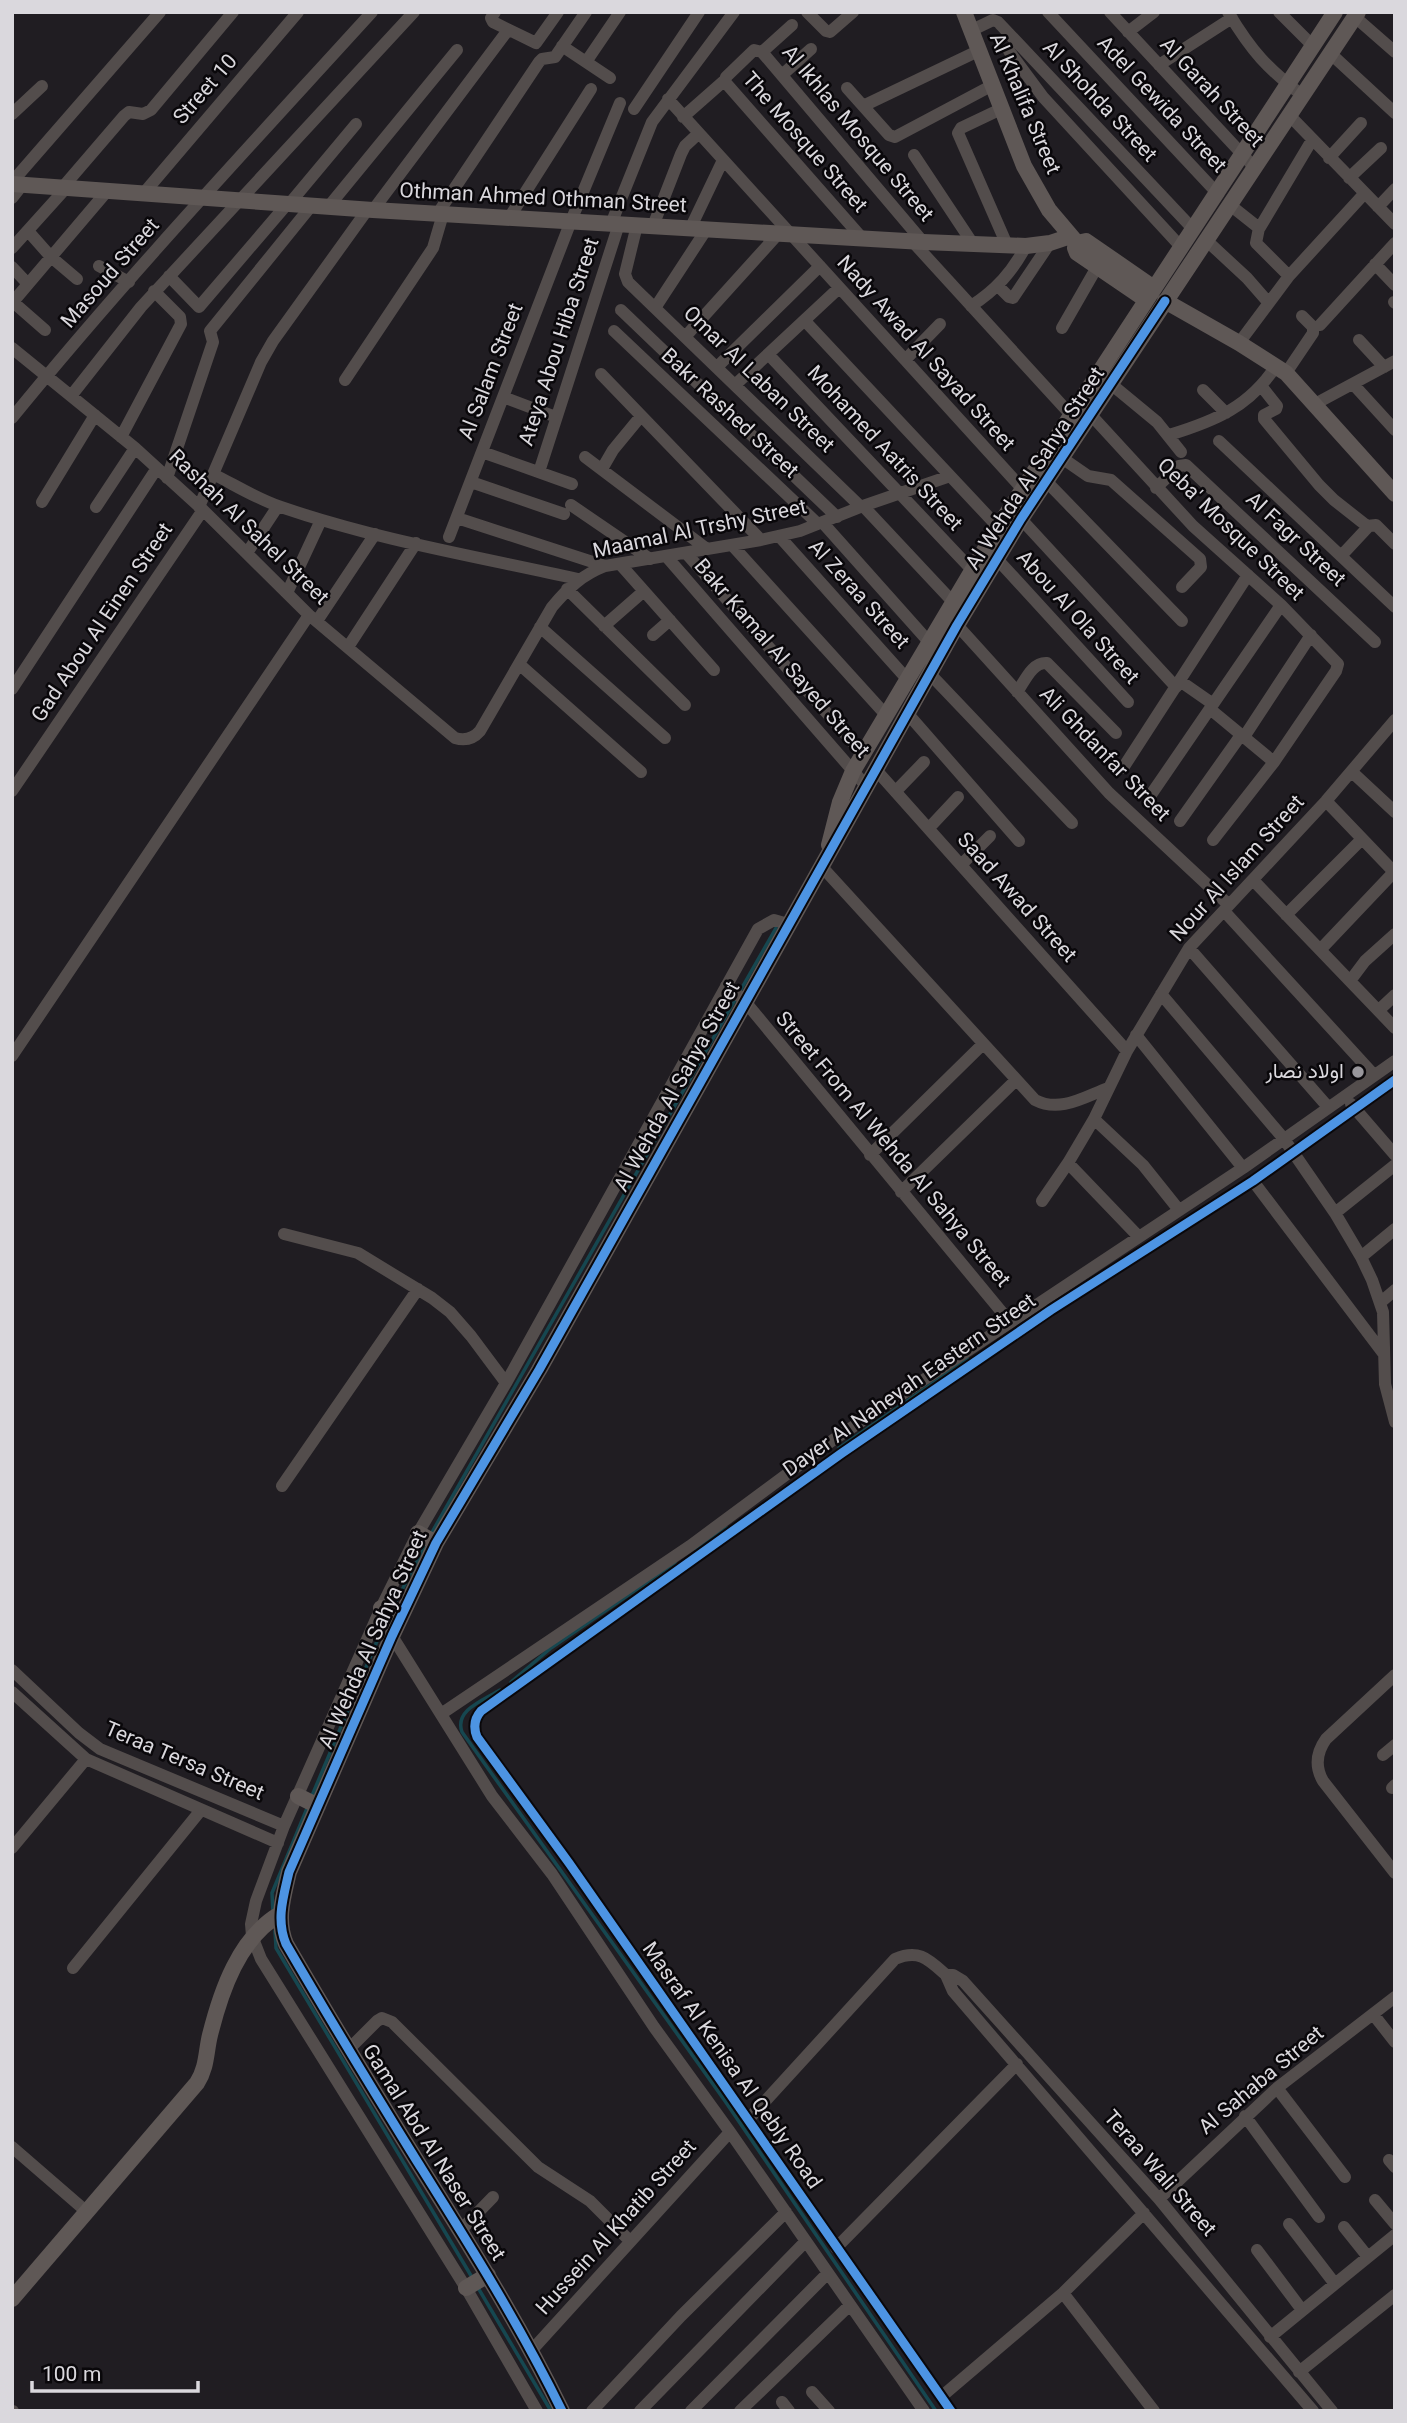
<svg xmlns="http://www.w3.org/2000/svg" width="1407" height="2423" font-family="Georgia,Vazirmatn,serif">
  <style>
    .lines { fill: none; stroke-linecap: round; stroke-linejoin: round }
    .stream { stroke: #164750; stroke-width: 3.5 }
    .street { stroke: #534d4c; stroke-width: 12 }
    .secondary { stroke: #5f5856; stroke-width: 16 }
    .cycleway-casing { stroke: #09070a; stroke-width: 13 }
    .cycleway { stroke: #4d94e3; stroke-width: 9 }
    .poi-dot { fill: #99979c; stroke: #09070a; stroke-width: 2.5 }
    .labels { text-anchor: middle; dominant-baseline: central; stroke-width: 5; stroke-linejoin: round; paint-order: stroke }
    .street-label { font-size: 21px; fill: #dad8dd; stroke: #09070a }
    .poi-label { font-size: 21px; fill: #dad8dd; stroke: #09070a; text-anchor: end }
  </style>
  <rect width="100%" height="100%" fill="#201d22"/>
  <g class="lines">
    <!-- stream -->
    <path class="stream" d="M839,1448L968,1359
      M431,1534L776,928
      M696,1549L727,1528
      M392,1609L426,1544
      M511,1682L551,1648L675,1563
      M500,1690C484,1700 454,1710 462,1732L725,2101L936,2411
      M311,1798L388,1615
      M273,1913L272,1893L308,1806
      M275,1931L276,1948L473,2279
      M477,2286L551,2411"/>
    <!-- street -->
    <path class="street" d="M495,12L491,18L493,22L536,43L558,12
      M807,12L826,31L830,32L853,12
      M1048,12L1218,194
      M1110,12L1255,168
      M1228,12C1252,52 1267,68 1303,96
      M1279,12L1312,45
      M1355,17L1395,52
      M970,31L993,20L998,22L1194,230
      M1128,32L1154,12
      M562,46L610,78
      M1009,51L1043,97L1182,248
      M762,52L754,50L726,77L725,82L862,238
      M762,52L923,242
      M762,52L792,25
      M1331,54L1395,113
      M586,62L620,12
      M1159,65L1232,18
      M782,75L811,49
      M847,88L889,135L895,137L991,86
      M668,99L1028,495
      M863,106L978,51
      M634,109L699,12
      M1001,109L961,128L958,133L1007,245
      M12,114L42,86
      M1290,116L1395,224
      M683,117L725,80
      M914,155L973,244
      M1329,158L1361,123
      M1349,178L1381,148
      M12,182L160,12
      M63,187L124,116L129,112L143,114L151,110L233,12
      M144,193L298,12
      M12,198L23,184
      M290,203L356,124
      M1230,205L1259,228L1256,243L1289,276
      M329,206L457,50
      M1378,207L1395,189
      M373,210L508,30
      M438,213L539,62L542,59L555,57L586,12
      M509,218L591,89
      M611,224L652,122L734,12
      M637,225L625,274L628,282L861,507
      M653,226L681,154L685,146L699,133
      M690,229L723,160
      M1259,229L1312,140
      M28,231L51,257L77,279
      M1206,240L1247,278L1268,302
      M912,241L1071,415
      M12,248L67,187
      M1375,264L1395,285
      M99,266L129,282
      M12,267L28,284
      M169,276L199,307L288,203
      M998,286L1009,297L1013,298L1050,243
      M13,302L45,330
      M1394,302L1395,303
      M12,303L108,190
      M971,306C996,290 1012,272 1026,246
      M655,308L706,230
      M621,310L837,517
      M805,321L998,527
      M1320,325L1395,243
      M1062,328L1097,267
      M614,331L818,524
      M685,337L779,233
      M1359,340L1384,367
      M1239,343L1289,276L1364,194
      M12,348L135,448L203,510L309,615L455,738C465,741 473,739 480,731L552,607C568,588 582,575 605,566L761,540L800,531L863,506L950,476
      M768,354L972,570
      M905,360L940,324
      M717,367L820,266
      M1286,373L1313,333V327L1302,316
      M601,374L761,540
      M345,380L433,248L443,214
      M1111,384L1157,422L1181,452
      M1353,384L1395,430
      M735,385L839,288
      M1262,387L1277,406L1276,409L1264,415V419L1319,485L1334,500L1367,526L1376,525L1395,544
      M1203,390L1226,413
      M71,396L141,307L414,12
      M503,397L556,417
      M1315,404L1395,361
      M1091,415L1193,526L1281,605L1338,664L1336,671L1274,762L1213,840
      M12,418C126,278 250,146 372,12
      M1169,435C1215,421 1249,407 1276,366
      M121,437L181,324L180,317L154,291
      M1219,441L1395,607
      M482,452L572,484
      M585,457L707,549
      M1062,458L1088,476L1111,480L1200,559L1201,567L1182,587
      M602,469L613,450L641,416
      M539,472L619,224
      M213,474C235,485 257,499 281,507C377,540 479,557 578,579
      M167,478L213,342L210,331L312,205
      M1046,481L1182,621
      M471,482L564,514
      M1156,488L1179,466L1186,465L1375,642
      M42,502L95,415
      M571,505L650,559
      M863,506L953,602
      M96,507L135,448
      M199,507L261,362L273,341L368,209
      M457,518L605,566
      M1021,519L1176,687
      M823,523L929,642
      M779,536L907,679
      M449,537L571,221L620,103
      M732,545L886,715
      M247,553L278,506
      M686,553L863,754
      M666,556L867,787
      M1341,556L1369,526
      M997,559L1128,702
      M620,564L714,670
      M567,589L685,705
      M287,593L321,520
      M317,621L375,534
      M957,625L1109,793L1229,905
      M604,626L644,591
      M540,627L665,738
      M653,635L670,620
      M348,647L416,543
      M519,664L641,772
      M930,674L1072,823
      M1180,681L1213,704
      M12,689L157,468
      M1017,692C1025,681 1032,662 1047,663L1116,733
      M1210,709L1274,762
      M908,714L1019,841
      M1244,737L1311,635
      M1123,768L1248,575
      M877,771L1127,1051
      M1352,772L1395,812
      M12,791L203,510
      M896,791L924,762
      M1148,799L1281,605
      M1326,801L1395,873
      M1180,821L1241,735
      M929,828L958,797
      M961,865L990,836
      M823,868L1035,1100C1060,1113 1084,1097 1108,1088
      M1253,880L1395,1028
      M1224,911L1374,1075
      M1286,915L1362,839
      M1189,948L1328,1107
      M1320,950L1394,872
      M1350,981L1365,961L1395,934
      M726,986L743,999L1010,1322
      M1161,994L1284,1139L1335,1213L1361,1257L1372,1280L1383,1312L1385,1384L1395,1422
      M1379,1010L1395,995
      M1136,1035L1243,1168
      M12,1056L309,615
      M1351,1104L1395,1155
      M1094,1119L1143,1165L1179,1210
      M870,1155L983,1044
      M1068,1163L1139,1237
      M1253,1181L1383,1353
      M901,1192L1016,1080
      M1042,1201L1068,1163L1094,1119L1127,1051L1189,948L1326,801L1395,720
      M1335,1213L1395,1165
      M284,1234L358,1253L432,1298L450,1312L471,1336L506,1383
      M1361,1257L1395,1229
      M1381,1302L1395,1290
      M282,1486L418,1289
      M392,1636L492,1796L552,1874L654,2027L730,2132L924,2411
      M12,1670L79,1733L100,1749L284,1826
      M1395,1675L1326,1739C1316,1753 1315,1767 1323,1781L1395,1873
      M12,1692L86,1759L278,1843
      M441,1714L690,1546L833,1440L1243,1168L1395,1061
      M1383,1755L1395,1745
      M1392,1788L1395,1785
      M12,1848L86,1759
      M73,1968L201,1810
      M946,1975L953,1991L1313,2411
      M1373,2014L1395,2042
      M348,2050L377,2021L382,2018L392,2022L538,2167L590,2201L630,2241
      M1277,2088L1345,2177
      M1245,2116L1319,2217
      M748,2120L895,1959C919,1949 928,1959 946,1975H953L963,1981L1159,2199L1332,2411
      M12,2147L87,2212
      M1389,2160L1395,2167
      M1159,2199L1277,2088L1395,1997
      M1375,2200L1395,2224
      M1289,2224L1335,2284
      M1344,2227L1368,2257
      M460,2231L493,2197
      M836,2248L1017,2064
      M1257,2250L1302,2310
      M1063,2293L1154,2411
      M1270,2337L1395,2235
      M532,2350L730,2132
      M1299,2372L1395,2295
      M812,2392L829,2411
      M941,2397L1063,2293L1144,2213
      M782,2402L789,2411
      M12,2411H13
      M537,2411L466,2288L261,1959L252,1936L251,1924L256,1901L284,1826L381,1608L418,1533L506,1383L758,929L774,920L788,924
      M592,2411L681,2316L786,2212
      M640,2411L806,2241
      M691,2411L828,2273
      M740,2411L850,2305
      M951,2411L569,1863L477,1737C473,1727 474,1719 481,1711L842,1453L1051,1310L1253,1181L1395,1080"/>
    <!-- secondary -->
    <path class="secondary" d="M964,12L1024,166L1049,210L1077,243L1075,248L1077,253L1146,300
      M12,184L373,210L923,242L1026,246L1050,243L1071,236
      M1077,243L1086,241L1154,288
      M1165,301L1239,343L1286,373L1395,494
      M829,845L840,802L853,771L998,527L1335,12
      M418,1533L436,1543
      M381,1608L401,1616
      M298,1796L318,1806
      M466,2288L488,2275
      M12,2299L197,2083C207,2068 206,2051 210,2035C221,1991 239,1938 280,1914
      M562,2411C519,2323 467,2241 415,2158C371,2087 328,2016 286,1944C276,1920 283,1898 289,1872L392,1636L436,1543L539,1370L957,625L1021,519L1358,12"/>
    <!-- cycleway casing -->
    <g class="cycleway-casing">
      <path id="cycleway" d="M562,2411C519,2323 467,2241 415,2158C371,2087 328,2016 286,1944C276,1920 283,1898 289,1872L392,1636L436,1543L539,1370L957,625L1021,519L1165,301
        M951,2411L569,1863L477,1737C473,1727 474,1719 481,1711L842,1453L1051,1310L1253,1181L1395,1080"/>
    </g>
    <!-- cycleway -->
    <use href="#cycleway" class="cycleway"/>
  </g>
  <!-- markers -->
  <circle class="poi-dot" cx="1358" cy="1072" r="7"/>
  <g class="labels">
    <!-- street labels -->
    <g class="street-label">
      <text transform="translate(206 90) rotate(-49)">Street 10</text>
      <text transform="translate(1211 93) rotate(47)">Al Garah Street</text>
      <text transform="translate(1099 102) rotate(47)">Al Shohda Street</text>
      <text transform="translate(1024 104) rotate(67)">Al Khalifa Street</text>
      <text transform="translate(1161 105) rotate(47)">Adel Gewida Street</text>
      <text transform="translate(857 134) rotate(50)">Al Ikhlas Mosque Street</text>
      <text transform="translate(804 143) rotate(49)">The Mosque Street</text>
      <text transform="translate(543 199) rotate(3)">Othman Ahmed Othman Street</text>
      <text transform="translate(111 274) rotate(-49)">Masoud Street</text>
      <text transform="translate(560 342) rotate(-72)">Ateya Abou Hiba Street</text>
      <text transform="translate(925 354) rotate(48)">Nady Awad Al Sayad Street</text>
      <text transform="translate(492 372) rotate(-69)">Al Salam Street</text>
      <text transform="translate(758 380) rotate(44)">Omar Al Laban Street</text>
      <text transform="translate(729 414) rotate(43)">Bakr Rashed Street</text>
      <text transform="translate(884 449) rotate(47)">Mohamed Aatris Street</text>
      <text transform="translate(1036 469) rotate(-57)">Al Wehda Al Sahya Street</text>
      <text transform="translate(248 528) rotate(44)">Rashah Al Sahel Street</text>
      <text transform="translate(700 530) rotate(-12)">Maamal Al Trshy Street</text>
      <text transform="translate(1230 530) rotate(44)">Qeba' Mosque Street</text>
      <text transform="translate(1295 540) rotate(43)">Al Fagr Street</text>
      <text transform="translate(858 595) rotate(48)">Al Zeraa Street</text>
      <text transform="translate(1077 618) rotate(48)">Abou Al Ola Street</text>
      <text transform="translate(103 623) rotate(-56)">Gad Abou Al Einen Street</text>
      <text transform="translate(781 659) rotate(49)">Bakr Kamal Al Sayed Street</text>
      <text transform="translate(1104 755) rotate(46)">Ali Ghdanfar Street</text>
      <text transform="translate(1238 869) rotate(-48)">Nour Al Islam Street</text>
      <text transform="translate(1016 898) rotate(48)">Saad Awad Street</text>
      <text transform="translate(678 1087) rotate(-61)">Al Wehda Al Sahya Street</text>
      <text transform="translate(892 1150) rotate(50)">Street From Al Wehda Al Sahya Street</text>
      <text transform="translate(910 1386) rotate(-35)">Dayer Al Naheyah Eastern Street</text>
      <text transform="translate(374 1640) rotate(-66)">Al Wehda Al Sahya Street</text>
      <text transform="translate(184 1762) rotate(23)">Teraa Tersa Street</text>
      <text transform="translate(731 2066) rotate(55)">Masraf Al Kenisa Al Qebly Road</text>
      <text transform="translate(1262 2081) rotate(-40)">Al Sahaba Street</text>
      <text transform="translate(433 2153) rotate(58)">Gamal Abd Al Naser Street</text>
      <text transform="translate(1159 2174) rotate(49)">Teraa Wali Street</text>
      <text transform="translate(617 2228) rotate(-48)">Hussein Al Khatib Street</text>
    </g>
    <!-- poi labels -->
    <g class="poi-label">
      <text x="1344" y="1072">اولاد نصار</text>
    </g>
  </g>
  <!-- border -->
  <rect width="1407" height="2423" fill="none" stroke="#dad8dd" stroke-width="28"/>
  <!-- scale -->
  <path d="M32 2381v10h166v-10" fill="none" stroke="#dad8dd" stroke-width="3.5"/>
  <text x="42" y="2381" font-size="21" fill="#dad8dd" stroke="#09070a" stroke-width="5" paint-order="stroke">100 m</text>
</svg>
